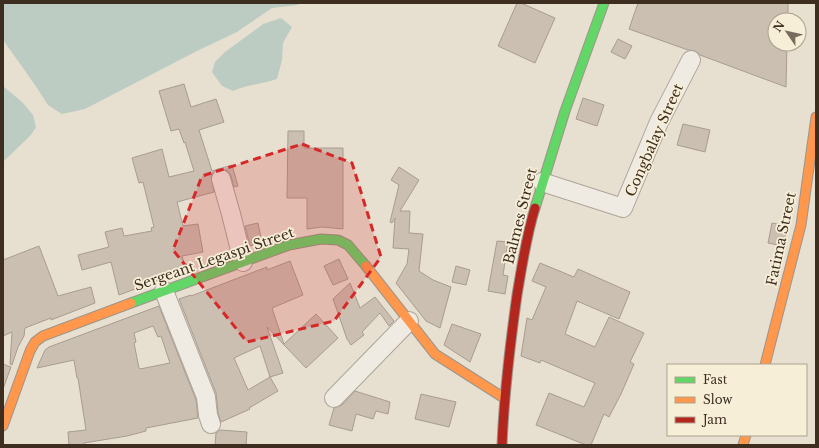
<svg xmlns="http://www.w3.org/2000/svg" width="819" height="448" font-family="'Libre Baskerville',serif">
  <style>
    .water { fill: #bcccc2 }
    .building { fill: #cbbfb2; stroke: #a89c90; fill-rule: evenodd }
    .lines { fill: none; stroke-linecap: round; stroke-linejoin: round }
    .street-casing { stroke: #ada599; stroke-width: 20 }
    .fast-casing { stroke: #9c958a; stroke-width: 11 }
    .slow-casing { stroke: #9c958a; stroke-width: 11 }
    .jam-casing { stroke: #9c958a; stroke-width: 11 }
    .street { stroke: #efebe3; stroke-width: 18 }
    .fast { stroke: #63d668; stroke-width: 9 }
    .slow { stroke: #ff974d; stroke-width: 9 }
    .jam { stroke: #b3261e; stroke-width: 9 }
    .marked { fill: #d62828; fill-opacity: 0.2; stroke: #d62828; stroke-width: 3; stroke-dasharray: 8 5; stroke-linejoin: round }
    .labels { text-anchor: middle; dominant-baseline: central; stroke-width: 3.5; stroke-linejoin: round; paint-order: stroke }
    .street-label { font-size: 14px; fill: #3d2e20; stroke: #f7eed8 }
  </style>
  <rect width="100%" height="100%" fill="#e7e0d1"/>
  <!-- water -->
  <path class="water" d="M3,3H299L298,5L272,8L237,32L197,51L85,109L62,114L48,105L35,85L3,40Z
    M281,18L292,27L283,43L282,60L277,79C262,84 247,85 233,91L222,86L212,72L215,62L225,52L263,24Z
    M3,86L22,102L33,115L36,127L31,135L3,162Z"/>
  <!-- building -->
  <path class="building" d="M517,3H521L555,18L535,63L498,46Z
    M638,3H788V20H775V44H787L786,87L700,55L695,51L688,50L629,29Z
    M618,39L632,46L625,59L611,52Z
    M184,84L191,107L216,99L224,122L199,130L212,171L232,165L238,186L234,187L231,176L228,171L223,169H218L213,172L211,177L214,192L177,202L183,226L198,224L203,252L182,256L186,270L119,295L111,262L82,270L78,255L109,247L105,232L122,228L124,236L152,231L151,228L154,227L143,182L139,183L132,158L162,149L169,177L194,171L185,142L184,143L179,129L171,131L159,91Z
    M583,98L604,105L597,126L576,119Z
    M683,124L710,130L705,152L677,145Z
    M288,131H304V148H343V229L322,227L307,229V198H287Z
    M399,167L419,180L400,211H410L409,233L423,234L419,271L433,280L451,287L440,328L426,321L396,283L407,264L409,249L393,248L395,218L392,223L390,222L399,185L391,180Z
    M258,223L262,242L250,246L245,226Z
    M772,223L788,226L783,246L768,243Z
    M497,241L508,242L503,275L508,276L505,294L488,291Z
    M39,246L58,296L91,287L95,303L51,320V318L25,328L24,336L18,347L12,365L10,364L12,332L3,336V260Z
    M339,259L348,279L333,285L324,266Z
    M290,261L303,295L272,308L284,344L316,314L338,338L306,368L267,327L283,373L270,377L278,391L249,408L250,409L221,422L218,413L216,393L179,299L191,295V296L267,267V270ZM260,346L270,377L248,390L234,358Z
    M540,263L574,277L578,269L630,292L619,319L577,301L565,334L595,347L609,317L644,333L630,362L634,364L621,394L609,417L604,414L591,445H586L536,425L549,393L584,407L595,383L541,360L540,363L521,356L527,318L532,320L546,287L532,281Z
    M456,266L470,270L466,285L452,282Z
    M350,283L360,308L375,297L394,321L389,326L380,313L362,332L364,335L351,345L347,339L333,299Z
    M159,306L196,400L198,418L146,428V431L127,436L84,443L85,445H69L68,432L86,430L78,378H77L74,360L37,368L45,350L49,347ZM153,326L158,337L161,336L170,363L140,369L139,368L134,343L136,342L134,333Z
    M452,324L481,334L470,362L444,345Z
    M3,364L11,367L3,389Z
    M355,391L390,402L388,414L376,411L373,419L356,414L352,431L329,425L334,408L342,405Z
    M421,394L456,402L449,427L415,419Z
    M220,430L247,432L246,445H215L216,433Z"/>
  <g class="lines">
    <!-- street casing -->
    <g class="street-casing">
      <path id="street" d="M221,179L231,214L243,262
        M542,182L623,208L659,122L691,60
        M164,291L206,397L208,415L211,424
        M334,398L409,321"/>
    </g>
    <!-- fast casing -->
    <g class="fast-casing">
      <path id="fast" d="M535,208L565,111L604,3
        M131,303L289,245L321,239L338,240L348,245L366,266"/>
    </g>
    <!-- slow casing -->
    <g class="slow-casing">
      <path id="slow" d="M366,266L435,354L504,398
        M765,365L801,225L816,117
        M3,426L30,351L35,342L43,336L131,303
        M743,445L746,435"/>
    </g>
    <!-- jam casing -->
    <g class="jam-casing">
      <path id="jam" d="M502,445C504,395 510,345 517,295C522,266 526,237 535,208"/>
    </g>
    <!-- street -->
    <use href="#street" class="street"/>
    <!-- fast -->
    <use href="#fast" class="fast"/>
    <!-- slow -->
    <use href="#slow" class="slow"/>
    <!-- jam -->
    <use href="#jam" class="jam"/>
  </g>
  <!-- marked area -->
  <path class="marked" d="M302,144L352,163L381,257L334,321L247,342L173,250L202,176Z"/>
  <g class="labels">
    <!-- street labels -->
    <g class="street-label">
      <text transform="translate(654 140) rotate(-66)">Congbalay Street</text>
      <text transform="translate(520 216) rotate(-76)">Balmes Street</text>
      <text transform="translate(781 239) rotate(-78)">Fatima Street</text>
      <text transform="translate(214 259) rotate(-19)">Sergeant Legaspi Street</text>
    </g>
  </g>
  <!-- border -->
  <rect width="819" height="448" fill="none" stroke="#3d2e20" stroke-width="8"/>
  <!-- legend -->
  <rect x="667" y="364" width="140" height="72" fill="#f7eed8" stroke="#ada18e"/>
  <rect x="675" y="377" width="20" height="6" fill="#63d668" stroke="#ada18e"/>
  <text x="703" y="384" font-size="12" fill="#3d2e20">Fast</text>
  <rect x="675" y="397" width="20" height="6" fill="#ff974d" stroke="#ada18e"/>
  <text x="703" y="404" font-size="12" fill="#3d2e20">Slow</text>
  <rect x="675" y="417" width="20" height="6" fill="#b3261e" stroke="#ada18e"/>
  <text x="703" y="424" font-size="12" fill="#3d2e20">Jam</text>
  <!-- north arrow -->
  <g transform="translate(787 32) rotate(304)"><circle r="19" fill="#f7eed8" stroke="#ada18e"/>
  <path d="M0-3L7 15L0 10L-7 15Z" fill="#786c5e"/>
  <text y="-6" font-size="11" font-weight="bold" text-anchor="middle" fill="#3d2e20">N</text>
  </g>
</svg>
